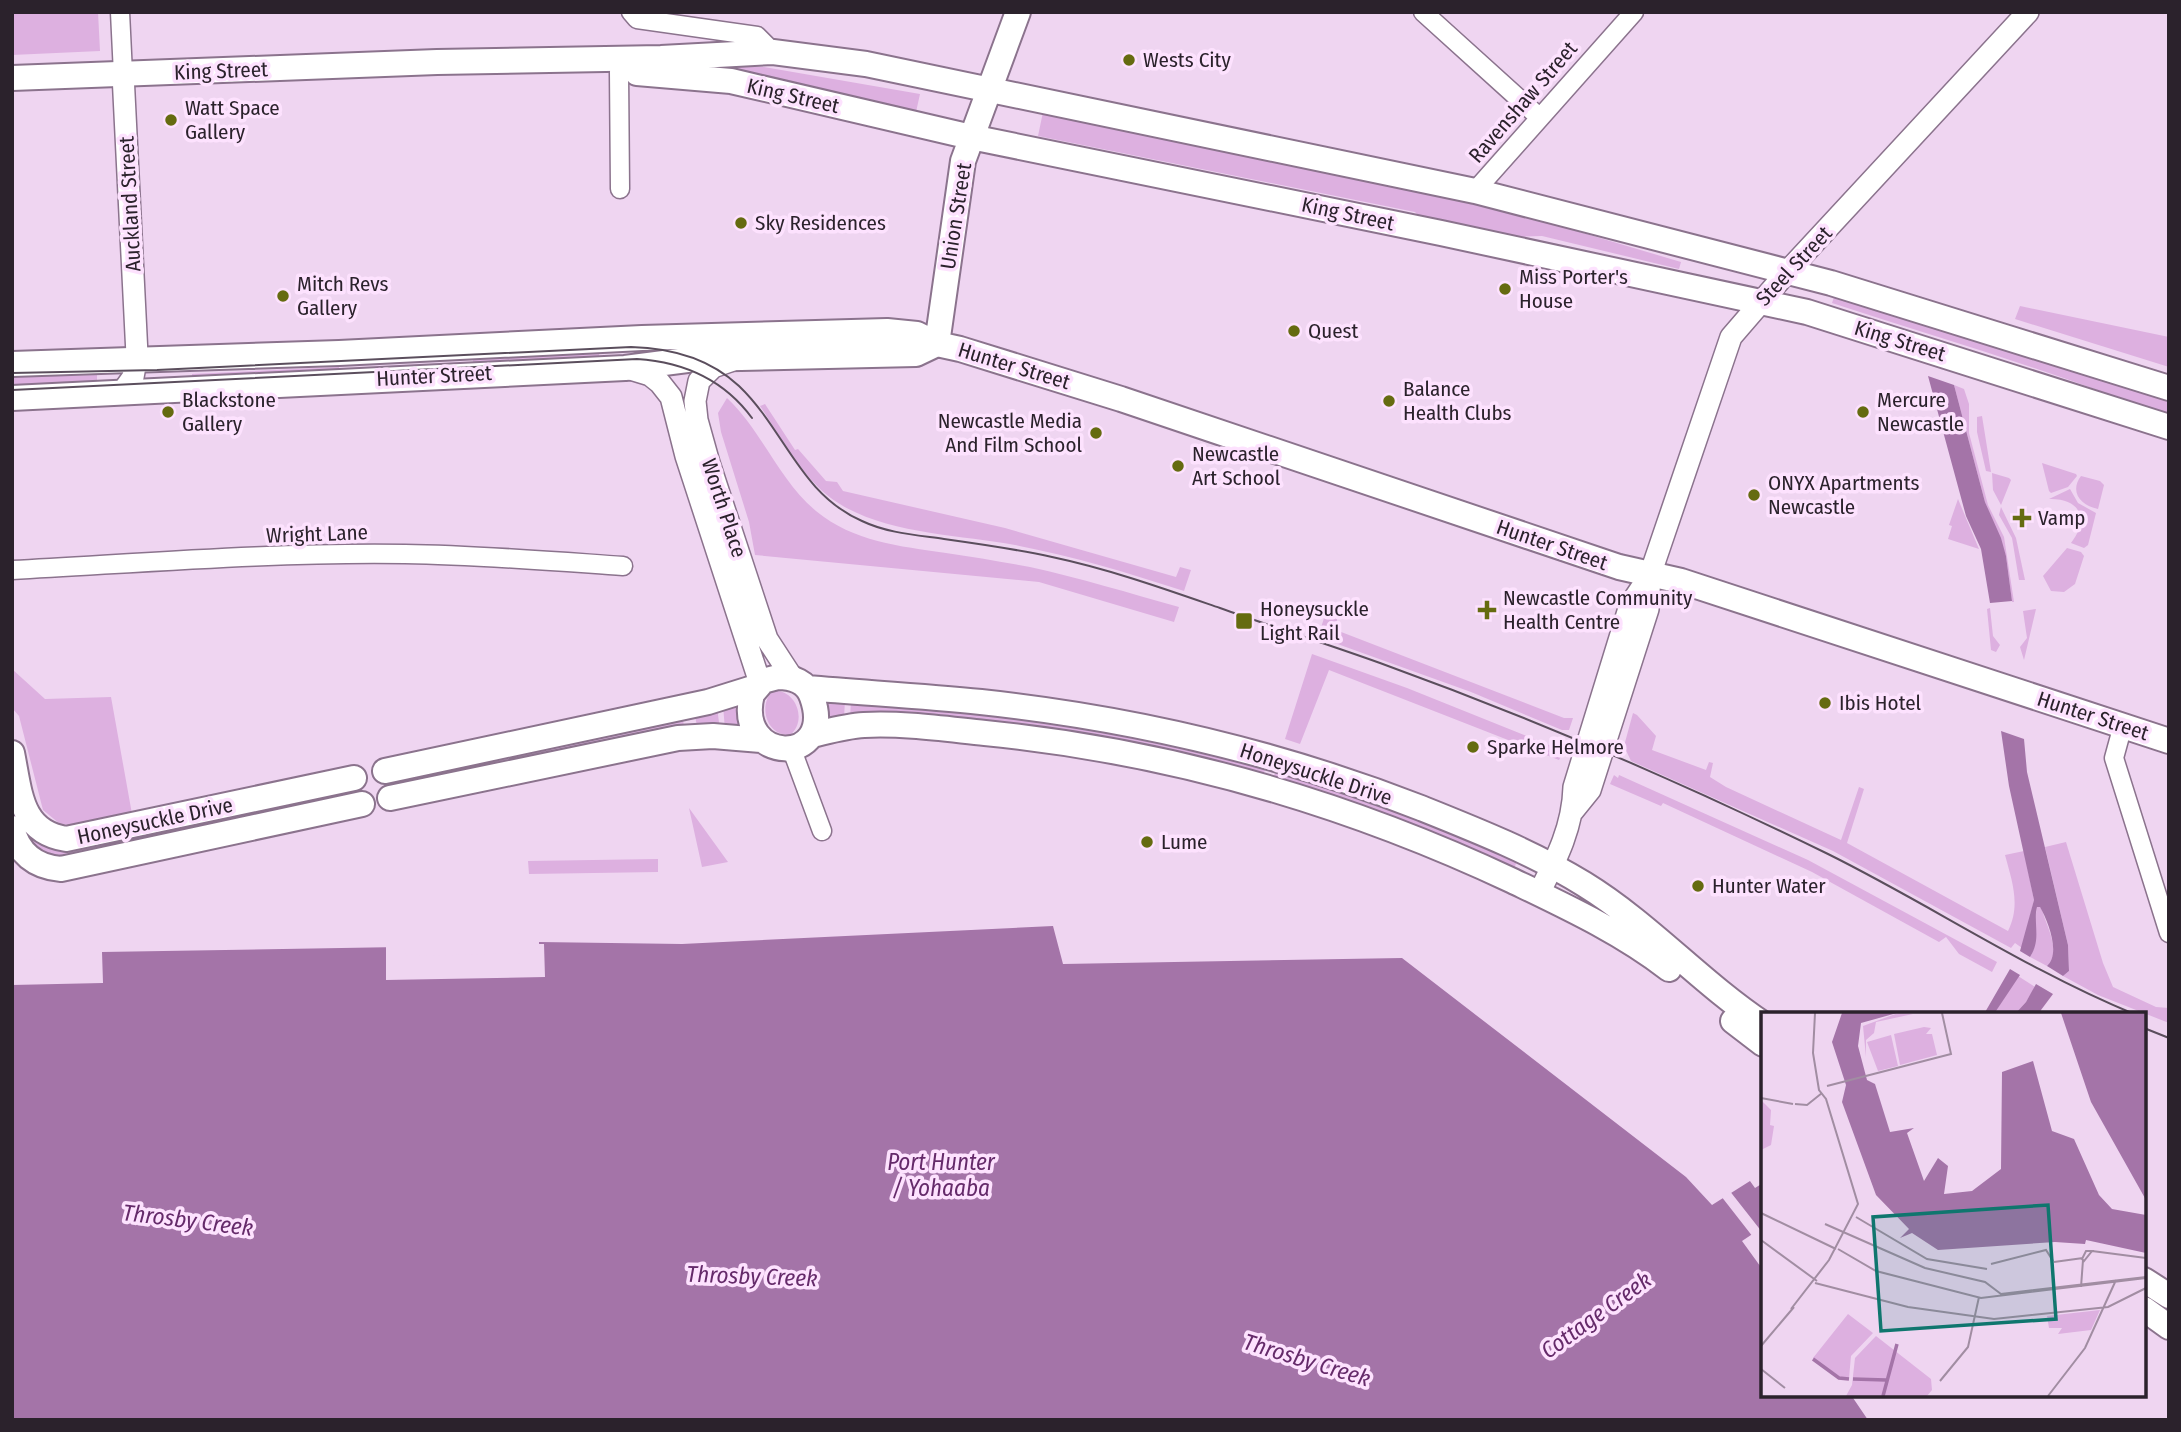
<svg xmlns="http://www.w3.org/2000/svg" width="2181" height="1432" font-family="'Fira Sans Condensed',sans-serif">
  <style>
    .green { fill: #ddb0e0 }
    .water { fill: #a474a8 }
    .pier { fill: #efd5f1 }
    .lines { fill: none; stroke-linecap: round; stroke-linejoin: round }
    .minor-casing { stroke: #8b738d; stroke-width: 21 }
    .tertiary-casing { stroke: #8b738d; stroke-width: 24 }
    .secondary-casing { stroke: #8b738d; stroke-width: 28 }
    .minor { stroke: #fff; stroke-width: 18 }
    .tertiary { stroke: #fff; stroke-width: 21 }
    .secondary { stroke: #fff; stroke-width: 24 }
    .tram { stroke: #5b4e5d; stroke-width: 2 }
    .poi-dot { fill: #656b10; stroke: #fde2fe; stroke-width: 2.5 }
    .labels { text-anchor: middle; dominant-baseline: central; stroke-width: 7; stroke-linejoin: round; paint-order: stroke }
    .poi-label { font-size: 21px; fill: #2b222c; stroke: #fde2fe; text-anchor: start }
    .street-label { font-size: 21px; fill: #2b222c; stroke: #fde2fe }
    .water-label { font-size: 23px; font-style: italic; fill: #652a6a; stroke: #fde2fe }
    .inset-river { fill: none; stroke: #a474a8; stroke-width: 3.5 }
    .inset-road { fill: none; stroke: #a18da2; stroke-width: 2 }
    .view { fill: #0f766e; fill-opacity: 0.15; stroke: #0f766e; stroke-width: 3.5 }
    .inset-edge { fill: none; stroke: #2b222c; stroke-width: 3.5 }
  </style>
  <rect width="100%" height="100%" fill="#efd5f1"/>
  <!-- green -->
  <path class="green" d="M12,12H98L100,51L12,55Z
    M622,64L764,67L920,94L916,112Z
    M1043,112L1516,213L1681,262L1679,269L1542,236L1504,237L1423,221L1415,212L1038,136Z
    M1835,294L2169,401V418C2059,372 1944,340 1832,303Z
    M2020,306L2169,337V367L2015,319Z
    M599,354V356L473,363V360Z
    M339,367V369L192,377V374Z
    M97,375V381L12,386V377Z
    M1954,385L1964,389L1969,404V433L1988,505L2004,537L2014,602H2012L2006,556L1985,502Z
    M727,398C762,431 779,480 816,511C854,542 899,546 946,553C974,557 1002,562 1030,567C1080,578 1129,593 1179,607L1174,622L1039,582L755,555L749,522L721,432L718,413Z
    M765,404L795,450L798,449L826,481L837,482L843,491L1005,528L1176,577L1180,567L1191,570L1184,591C1129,573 1072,556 1015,545C956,534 875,534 827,495C799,472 780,436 760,406Z
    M1982,416L1991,472L1986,471L1977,432V417Z
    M2042,463L2076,474L2077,476L2068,487L2051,493L2049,491Z
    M1992,473L2009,478L2011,480L2001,505L1993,490Z
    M2081,476L2100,481L2104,485L2098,509C2081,506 2069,492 2081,476Z
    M2070,489L2078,503L2096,513L2088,545L2084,548L2071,543C2090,519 2080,498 2049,499Z
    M1958,499L1979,549L1948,539L1952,526L1949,525Z
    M2001,507L2016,538L2025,580H2019L2012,538L1999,515Z
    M2067,548L2081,552L2084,556L2075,584L2064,592L2051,591L2043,576Z
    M1990,608L1993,636L2000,645L1996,652L1991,650L1987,609Z
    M2036,609L2024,660L2020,647L2027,638L2023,611Z
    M1325,615L1337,619L1336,630L1564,718H1573L1569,730H1562L1471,692L1318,637Z
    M1312,654L1407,688L1564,751L1559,760L1329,670L1300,744L1285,739Z
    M12,669L45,699L111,697L132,814L86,827L60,824L43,810L19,716L12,708Z
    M772,691C796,688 808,721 790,735C767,736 758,707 772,691Z
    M738,698L741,730H725L723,705Z
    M823,698L845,699L844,719L824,726Z
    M851,700L1034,715L1267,764L1261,781L850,718Z
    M717,707L720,730L698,731L694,711Z
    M1633,713L1637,715L1656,736L1652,750L1706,770L1709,762L1713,763L1710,777L1726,787L1841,840L1859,787L1864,789L1847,843L2008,931C2021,905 2012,881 2005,855L2024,851L2034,900L2022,948L2015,943L2011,948L1833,851L1631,761L1624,746Z
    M682,714L685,732L527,765L523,747Z
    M511,750L515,768L424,787L421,769Z
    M1277,767L1414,814L1517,861L1512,874L1271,785Z
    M1614,775L1618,778L1619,775L1808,860L1997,962L1992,972L1959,954L1946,937L1939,942L1812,872L1663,803L1661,806L1610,784Z
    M326,790L331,808L266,821L262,804Z
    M689,808L728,862L702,867Z
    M237,810L241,827L71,864L33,856L23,829C33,841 41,847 57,848Z
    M2066,842L2103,963L2113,987L2156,1007L2169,1008V1023L2098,995L2063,976L2069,971L2068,945L2045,847Z
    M658,859V872L529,874L528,861Z
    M2037,907H2040L2042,910C2047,927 2062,953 2047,966L2030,957C2040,940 2033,926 2037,907Z
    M2018,976L2035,987L2026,1002L2015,1014H1994Z"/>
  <!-- water -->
  <path class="water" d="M1928,376L1954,385L1985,502L2001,538L2006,556L2012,601L1990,603L1981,549L1966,516Z
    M2001,731L2024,739L2027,772L2068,945L2069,971L2063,976L2047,966C2061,954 2048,921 2040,907H2037L2036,912C2035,930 2040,941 2030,957L2020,951L2034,900L2009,786Z
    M1053,926L1063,964L1402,958L1686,1177L1712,1205L1750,1181L1755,1188L1763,1183V1227L1742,1241L1763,1270V1395H1851L1868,1420H12V961L102,960V952L400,947L404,959L539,954V942L682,944Z
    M2010,969L2020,975L1994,1014H1984Z
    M2036,984L2053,994L2038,1014H2015L2026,1002Z"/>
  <!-- pier -->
  <path class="pier" d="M535,944H544L545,977L386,980V947H404L406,955L417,956L528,953L536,952Z
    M99,952H102L103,983L12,985V960L81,959L82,957H98Z
    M1729,1190L1762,1232L1753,1237L1721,1196Z"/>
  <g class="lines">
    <!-- minor casing -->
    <g class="minor-casing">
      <path id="minor" d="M120,12L123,74
        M631,12L637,19L757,36L773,52
        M1423,12L1539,117
        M619,72L620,189
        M1475,191L1634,12
        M12,570C143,563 275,552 405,554C478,555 551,561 623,566
        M2123,725L2114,758L2169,933
        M792,750L822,831"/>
    </g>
    <!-- tertiary casing -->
    <g class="tertiary-casing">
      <path id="tertiary" d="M123,74L137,355L133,377L123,391
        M733,360L713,367L699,381L695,401L697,420L709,463L767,639L793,679
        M627,368L650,375L660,383L671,397L686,456L760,683
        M1573,811L1590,790L1648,609L1650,575L1731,337L1787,272L2028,12
        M1539,893C1557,858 1573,826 1574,787L1630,605L1650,575"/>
    </g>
    <!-- secondary casing -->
    <g class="secondary-casing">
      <path id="secondary" d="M637,73L731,81L971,137L1441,233L1807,312L2169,427
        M12,78L437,62L661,58L773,52L866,64L1475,191L1831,283L2169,388
        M937,344L963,161L1018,12
        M12,364L339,353L642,338L887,331L917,334L937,344L960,349L1121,399L1619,567L1681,581L2169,741
        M12,398L625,368L695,359L916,354L937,344
        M778,677C793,677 807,682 812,697C837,767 734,765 752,694L763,681Z
        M807,688C865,693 923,696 981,702C1132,718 1280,753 1421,808C1476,830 1534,853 1584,884C1649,924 1700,982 1763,1024
        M812,735C829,731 846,726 864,725C904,723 945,729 985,733C1168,751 1347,803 1513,881C1567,907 1621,932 1669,969
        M12,753C20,792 20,832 66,839L354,778
        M385,771L708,702L756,687
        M390,798L678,738L713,736L761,740
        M12,828C18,853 35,867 61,869L362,804
        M1733,1021L1763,1044
        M2144,1280L2169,1296
        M2144,1309L2169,1327"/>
    </g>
    <!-- minor -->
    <use href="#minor" class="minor"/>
    <!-- tertiary -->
    <use href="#tertiary" class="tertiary"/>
    <!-- secondary -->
    <use href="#secondary" class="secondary"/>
    <!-- tram -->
    <path class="tram" d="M12,373L157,370L631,347C671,348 709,358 739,386C785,430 800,494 862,521C887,533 916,535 944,539C980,544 1016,549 1052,557C1109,569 1165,589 1220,608C1273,627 1327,644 1380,663C1532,718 1683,783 1828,854C1931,905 2027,970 2134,1014
      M12,390L637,359C683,362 724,380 752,418
      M2144,1028L2169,1038"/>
  </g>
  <!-- markers -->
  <g class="poi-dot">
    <circle cx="1129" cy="60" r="7"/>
    <circle cx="171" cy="120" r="7"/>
    <circle cx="741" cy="223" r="7"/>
    <circle cx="1505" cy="289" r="7"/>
    <circle cx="283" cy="296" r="7"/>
    <circle cx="1294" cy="331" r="7"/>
    <circle cx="1389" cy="401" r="7"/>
    <circle cx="168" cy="412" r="7"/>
    <circle cx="1863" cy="412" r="7"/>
    <circle cx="1096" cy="433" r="7"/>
    <circle cx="1178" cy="466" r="7"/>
    <circle cx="1754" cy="495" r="7"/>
    <path d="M2018.5 507.5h7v7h7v7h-7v7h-7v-7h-7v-7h7z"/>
    <path d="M1483.5 599.5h7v7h7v7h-7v7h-7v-7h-7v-7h7z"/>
    <rect x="1235" y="612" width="18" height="18" rx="3.5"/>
    <circle cx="1825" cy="703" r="7"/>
    <circle cx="1473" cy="747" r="7"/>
    <circle cx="1147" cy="842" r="7"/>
    <circle cx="1698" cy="886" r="7"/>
  </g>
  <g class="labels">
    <!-- poi labels -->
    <g class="poi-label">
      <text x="1143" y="60">Wests City</text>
      <text x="185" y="108">Watt Space<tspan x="185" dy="24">Gallery</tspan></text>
      <text x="755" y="223">Sky Residences</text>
      <text x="1519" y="277">Miss Porter's<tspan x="1519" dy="24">House</tspan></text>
      <text x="297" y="284">Mitch Revs<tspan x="297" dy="24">Gallery</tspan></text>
      <text x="1308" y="331">Quest</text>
      <text x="1403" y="389">Balance<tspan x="1403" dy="24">Health Clubs</tspan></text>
      <text x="182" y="400">Blackstone<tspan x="182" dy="24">Gallery</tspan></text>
      <text x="1877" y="400">Mercure<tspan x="1877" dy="24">Newcastle</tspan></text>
      <text x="1082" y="421" text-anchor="end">Newcastle Media<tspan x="1082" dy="24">And Film School</tspan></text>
      <text x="1192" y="454">Newcastle<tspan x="1192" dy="24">Art School</tspan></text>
      <text x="1768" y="483">ONYX Apartments<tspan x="1768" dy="24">Newcastle</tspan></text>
      <text x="2038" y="518">Vamp</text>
      <text x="1503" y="598">Newcastle Community<tspan x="1503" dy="24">Health Centre</tspan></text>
      <text x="1260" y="609">Honeysuckle<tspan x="1260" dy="24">Light Rail</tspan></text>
      <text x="1839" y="703">Ibis Hotel</text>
      <text x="1487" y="747">Sparke Helmore</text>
      <text x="1161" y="842">Lume</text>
      <text x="1712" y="886">Hunter Water</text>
    </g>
    <!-- street labels -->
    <g class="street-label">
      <text transform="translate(221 71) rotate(-2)">King Street</text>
      <text transform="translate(793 96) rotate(13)">King Street</text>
      <text transform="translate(1523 102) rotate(-49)">Ravenshaw Street</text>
      <text transform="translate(130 204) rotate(-93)">Auckland Street</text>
      <text transform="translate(1348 214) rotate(12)">King Street</text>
      <text transform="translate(956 216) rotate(-81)">Union Street</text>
      <text transform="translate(1794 266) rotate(-47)">Steel Street</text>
      <text transform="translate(1900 341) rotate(17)">King Street</text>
      <text transform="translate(1014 366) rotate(17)">Hunter Street</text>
      <text transform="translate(434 376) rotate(-3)">Hunter Street</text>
      <text transform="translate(724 508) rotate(72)">Worth Place</text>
      <text transform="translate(317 534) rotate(-2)">Wright Lane</text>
      <text transform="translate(1552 545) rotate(19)">Hunter Street</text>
      <text transform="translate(2093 716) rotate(18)">Hunter Street</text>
      <text transform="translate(1316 774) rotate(18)">Honeysuckle Drive</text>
      <text transform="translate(155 821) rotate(-12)">Honeysuckle Drive</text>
    </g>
    <!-- water labels -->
    <g class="water-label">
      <text x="941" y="1162">Port Hunter<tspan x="941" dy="26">/ Yohaaba</tspan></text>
      <text transform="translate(188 1220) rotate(7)">Throsby Creek</text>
      <text transform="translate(752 1276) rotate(2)">Throsby Creek</text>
      <text transform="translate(1596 1315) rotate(-36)">Cottage Creek</text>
      <text transform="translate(1307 1360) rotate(17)">Throsby Creek</text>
    </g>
  </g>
  <!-- overview -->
  <g transform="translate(1761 1012)">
    <rect width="385" height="385" fill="#efd5f1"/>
    <path d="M137,1L152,2L115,10L113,21L105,28V45L102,14ZM163,15L170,16L165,22H171L176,43L139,53L133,22ZM130,23L137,54L117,59L106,30ZM0,88L10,98L9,113L13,114L10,133L0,138ZM339,298L330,318L297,322L301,316H288L286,304ZM87,302L112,321L90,344L88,366H81L52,346ZM115,324L170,367L171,378L166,384H85L91,373L94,346Z" fill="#ddb0e0"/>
    <path d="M81,1H136L100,11L97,34L106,68L114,72L129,120L153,116L146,121L163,169L177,146L187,154L183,182L211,179L240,157L241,60L272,49L291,119L313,127L338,183L351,197L385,203V241L325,228L324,232L294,230L177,238L151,221L139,226L148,217L115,183L81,90L85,73L71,30ZM300,1H385V188L330,90Z" fill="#a474a8"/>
    <path class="inset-river" d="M52,347L78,366L88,367M92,367L125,368M122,384L136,332"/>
    <path class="inset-road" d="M66,74L190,42L181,1M0,86L32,92M34,92L46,93L61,81M0,201L75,237M95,205L166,247L226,257M64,212L164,256L224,270L240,282L385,265M0,228L56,269M77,237L115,259L220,286L385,266M325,239H331L323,249L321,247ZM331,239L385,246M293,250L322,246M230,252L285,238L292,249M54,271L147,295L233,307L347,295L385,276M320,275L322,248M30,297L68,248L97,192L65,87L58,78L52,41L54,1M0,334L33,295M0,357L24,376M179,369L207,335L218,285M287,384L324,336L355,268"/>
    <path class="view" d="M287,193L295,307L120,319L112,205Z"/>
    <rect width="385" height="385" class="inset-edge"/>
  </g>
  <!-- border -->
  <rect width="2181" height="1432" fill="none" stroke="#2b222c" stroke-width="28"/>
</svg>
